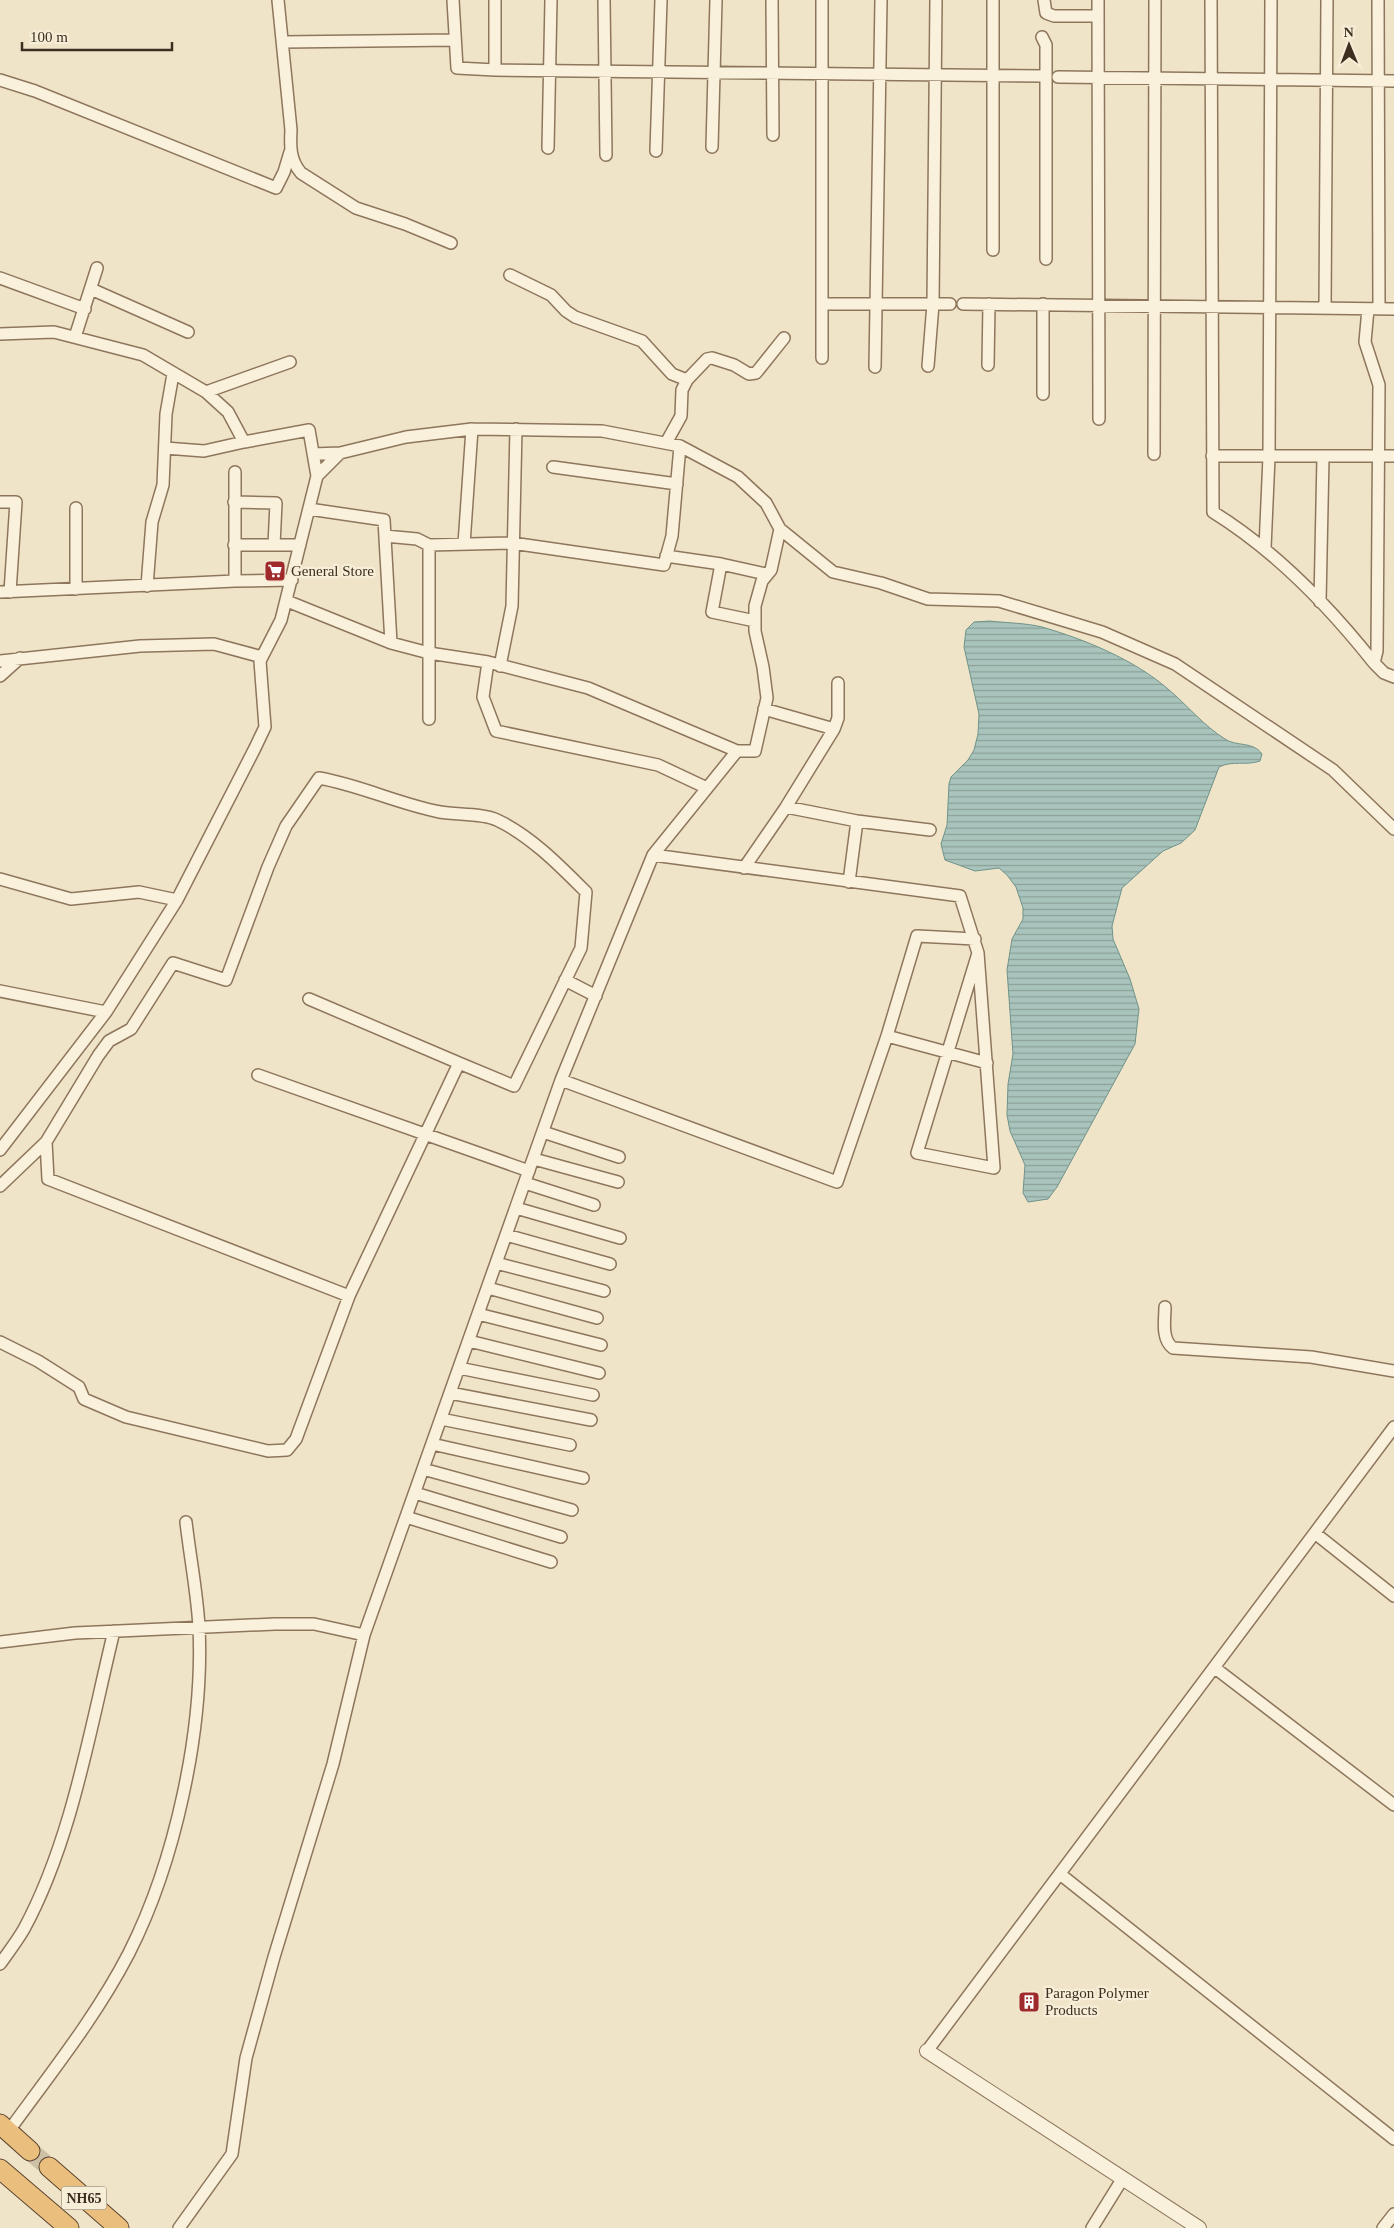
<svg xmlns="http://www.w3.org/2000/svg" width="1394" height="2228" font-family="Georgia,serif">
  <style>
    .water { fill: url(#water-rules); stroke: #6f938a }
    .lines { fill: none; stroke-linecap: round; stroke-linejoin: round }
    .trunk-tunnel { stroke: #ccc0a6; stroke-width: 19; stroke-dasharray: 19 9; stroke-linecap: butt }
    .minor-casing { stroke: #8d765c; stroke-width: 14 }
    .tertiary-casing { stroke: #8d765c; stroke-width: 16 }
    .trunk-casing { stroke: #5b4430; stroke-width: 21 }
    .minor { stroke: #faf1dc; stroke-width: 11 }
    .tertiary { stroke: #faf1dc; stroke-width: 14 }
    .trunk { stroke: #eabe7c; stroke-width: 19 }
    .labels { text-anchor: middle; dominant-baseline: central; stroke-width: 4.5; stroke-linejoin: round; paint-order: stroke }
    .shield { fill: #f7eed8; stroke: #756857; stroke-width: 1 }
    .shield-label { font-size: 14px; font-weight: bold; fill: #3d2e20 }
    .poi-label { font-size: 15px; fill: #3d2e20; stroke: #f7eed8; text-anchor: start }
  </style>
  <defs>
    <pattern id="water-rules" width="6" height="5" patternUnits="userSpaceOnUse" patternTransform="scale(1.25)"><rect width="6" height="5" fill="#a9c4bc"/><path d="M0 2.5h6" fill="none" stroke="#8ba098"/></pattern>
  </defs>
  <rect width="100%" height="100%" fill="#f0e4c8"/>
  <!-- water -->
  <path class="water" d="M990,621C1007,623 1026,623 1042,627C1084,639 1135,660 1168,689C1187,705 1204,726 1225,739C1237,747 1253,741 1262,754L1260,761C1246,766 1233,760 1219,767L1195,830L1181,843L1163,851L1122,888L1112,926L1113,939L1130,979L1139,1009L1135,1044L1057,1187L1048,1199L1028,1202L1023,1193L1025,1165L1010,1131L1007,1115L1008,1084L1013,1054L1007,970L1012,939L1023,919V908L1016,887L1007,875L999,868L975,871L945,860L941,844L947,825L949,784L951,777L968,760L974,750L978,734L979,714L964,647L966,630L974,622Z"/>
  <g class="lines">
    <!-- trunk-tunnel -->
    <path class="trunk-tunnel" d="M30,2151L49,2167"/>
    <!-- minor casing -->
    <g class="minor-casing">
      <path id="minor" d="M278,0L291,130C290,147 290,160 301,173L356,208L405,224L451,243
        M453,0L457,68L495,70L1045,76
        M604,0L606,155
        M772,0L773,135
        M1044,0L1046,13L1054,16H1098
        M1098,0L1099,419
        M1211,0L1213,512C1276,551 1328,605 1374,663L1384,673L1394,677
        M1378,0L1379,309
        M1042,37L1046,45V259
        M283,42L455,40
        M495,70V0
        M1058,77L1394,81
        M0,80L35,91L276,188L284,172L290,152
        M712,147L716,0
        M548,148L551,0
        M656,151L661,0
        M993,250V0
        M510,275L551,295L566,311L575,317L642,341L672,374L687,380
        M0,278L85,309
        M91,289L188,332
        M822,304H950
        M963,304L1394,309
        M1043,304V394
        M1325,308L1327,0
        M1368,309L1365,342L1379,385L1377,651L1374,663
        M0,334L54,332L143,355L206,392L228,412L244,442L309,430L317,476
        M75,337L97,268
        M822,358V0
        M988,365L989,304
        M928,366L933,304L936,0
        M875,367L881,0
        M206,392L290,362
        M666,443L681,416L682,390L687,380L707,359L712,358L734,365L749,374L756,373L784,338
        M165,448L204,451L244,442
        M313,454L340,453
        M1154,454L1155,0
        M1212,456H1394
        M553,467L677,484
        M0,502H16L10,592
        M234,502L276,503L274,545
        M76,508V589
        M309,509L384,520L391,643
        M385,536L417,539L429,545L512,543L664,565L672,536L680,446
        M464,544L472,429
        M234,545H300
        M429,545V719
        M1265,548L1269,457L1271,0
        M666,556L721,564L766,574
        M721,564L712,612L755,621
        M235,581V472
        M147,586L152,522L163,485L166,414L173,374
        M0,592L235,581L292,580
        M287,601L391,643L429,653L488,662L588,688L737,751
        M1320,602L1323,457
        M0,661L140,646L214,644L262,657
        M488,662L483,697L496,731L658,765L707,788
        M500,666L512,606L516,429
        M0,676L20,658
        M834,729L838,718V683
        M786,807L857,821L930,830
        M653,855L960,896L978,953L994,1168L917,1153L978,953
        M744,868L786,807L834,729L764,709
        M0,879L71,899L139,892L177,900
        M849,882L857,821
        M565,980L596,996
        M0,991L106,1012
        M309,999L459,1063
        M887,1036L987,1063
        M258,1075L529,1171
        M561,1080L837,1182L887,1036L917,936L975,939
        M543,1132L619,1157
        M46,1142L48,1179L349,1296
        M0,1150L106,1012L177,900L255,748L265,727L260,661L281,620L317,476L340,453L406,437L472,429L602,431L680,446L738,477L766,503L780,529L833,572L881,583L928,599L999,601L1102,632L1175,664L1333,770L1394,829
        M534,1159L618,1182
        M525,1183L594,1205
        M0,1186L46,1142L98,1056L109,1041L131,1029L173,963L226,980L268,867L286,826L319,778C360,785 398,804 440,812C456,815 483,813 497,820C531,836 560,866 586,892L581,948L514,1086L459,1063L349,1296L296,1439L287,1450L268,1451L126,1417L84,1399L79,1387L38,1361L0,1342
        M516,1208L620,1238
        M506,1235L610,1264
        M496,1263L604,1291
        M488,1288L597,1318
        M1165,1307C1165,1320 1161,1339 1173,1348L1311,1357L1394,1371
        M478,1314L601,1345
        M469,1341L599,1373
        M459,1368L593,1395
        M450,1393L591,1420
        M441,1419L570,1445
        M432,1444L583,1478
        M423,1469L572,1510
        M415,1493L561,1537
        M406,1517L551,1562
        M1316,1534L1394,1596
        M0,1642L75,1633L275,1624H314L364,1635
        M1215,1668L1394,1805
        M1060,1874L1394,2139
        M0,1964C8,1953 17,1941 24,1929C72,1840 90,1729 114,1631
        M927,2051L1394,1427
        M8,2132C50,2074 96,2017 129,1953C175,1862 204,1730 199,1627C197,1592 190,1557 186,1522
        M179,2228L232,2154L246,2058L274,1957L333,1764L364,1635L561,1080L653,855L737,751H755L767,698L763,667L755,631V606L762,581L771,570L780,529
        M1092,2228L1123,2178
        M1383,2228L1394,2214"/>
    </g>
    <!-- tertiary casing -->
    <g class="tertiary-casing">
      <path id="tertiary" d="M927,2051L1199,2228"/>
    </g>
    <!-- trunk casing -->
    <g class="trunk-casing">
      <path id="trunk" d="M0,2124L30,2151
        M49,2167L119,2228
        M0,2169L69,2228"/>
    </g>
    <!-- minor -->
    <use href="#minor" class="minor"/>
    <!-- tertiary -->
    <use href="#tertiary" class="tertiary"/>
    <!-- trunk -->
    <use href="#trunk" class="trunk"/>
  </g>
  <!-- icons -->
  <defs>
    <g id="supermarket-square" transform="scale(1.125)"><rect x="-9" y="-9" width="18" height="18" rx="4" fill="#9e2a2b" stroke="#f7eed8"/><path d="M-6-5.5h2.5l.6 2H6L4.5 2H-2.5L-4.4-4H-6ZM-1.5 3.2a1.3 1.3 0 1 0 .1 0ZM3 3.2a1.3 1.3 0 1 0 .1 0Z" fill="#fff"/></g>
    <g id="building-square" transform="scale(1.125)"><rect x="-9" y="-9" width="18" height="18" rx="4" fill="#9e2a2b" stroke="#f7eed8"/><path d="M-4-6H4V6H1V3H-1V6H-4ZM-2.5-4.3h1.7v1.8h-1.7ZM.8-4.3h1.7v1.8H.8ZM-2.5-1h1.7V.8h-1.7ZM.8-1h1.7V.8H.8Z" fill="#fff"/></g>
  </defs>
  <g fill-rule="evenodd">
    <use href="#supermarket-square" x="275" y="571"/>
    <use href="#building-square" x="1029" y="2002"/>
  </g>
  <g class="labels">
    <!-- shield labels -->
    <rect class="shield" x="61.5" y="2186.5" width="45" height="23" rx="4"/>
    <g class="shield-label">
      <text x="84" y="2198">NH65</text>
    </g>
    <!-- poi labels -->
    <g class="poi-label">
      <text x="291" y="571">General Store</text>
      <text x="1045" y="1993">Paragon Polymer<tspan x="1045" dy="17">Products</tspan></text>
    </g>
  </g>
  <!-- north arrow -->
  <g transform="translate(1349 45) rotate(359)" stroke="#f7eed8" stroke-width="4" paint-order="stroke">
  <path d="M0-4L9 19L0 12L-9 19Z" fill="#3d2e20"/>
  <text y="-8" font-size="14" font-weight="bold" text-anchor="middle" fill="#3d2e20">N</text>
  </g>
  <!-- scale -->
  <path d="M22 42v8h150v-8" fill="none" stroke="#3d2e20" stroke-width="2.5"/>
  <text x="30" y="42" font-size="15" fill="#3d2e20" stroke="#f7eed8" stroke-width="4" paint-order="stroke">100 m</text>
</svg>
